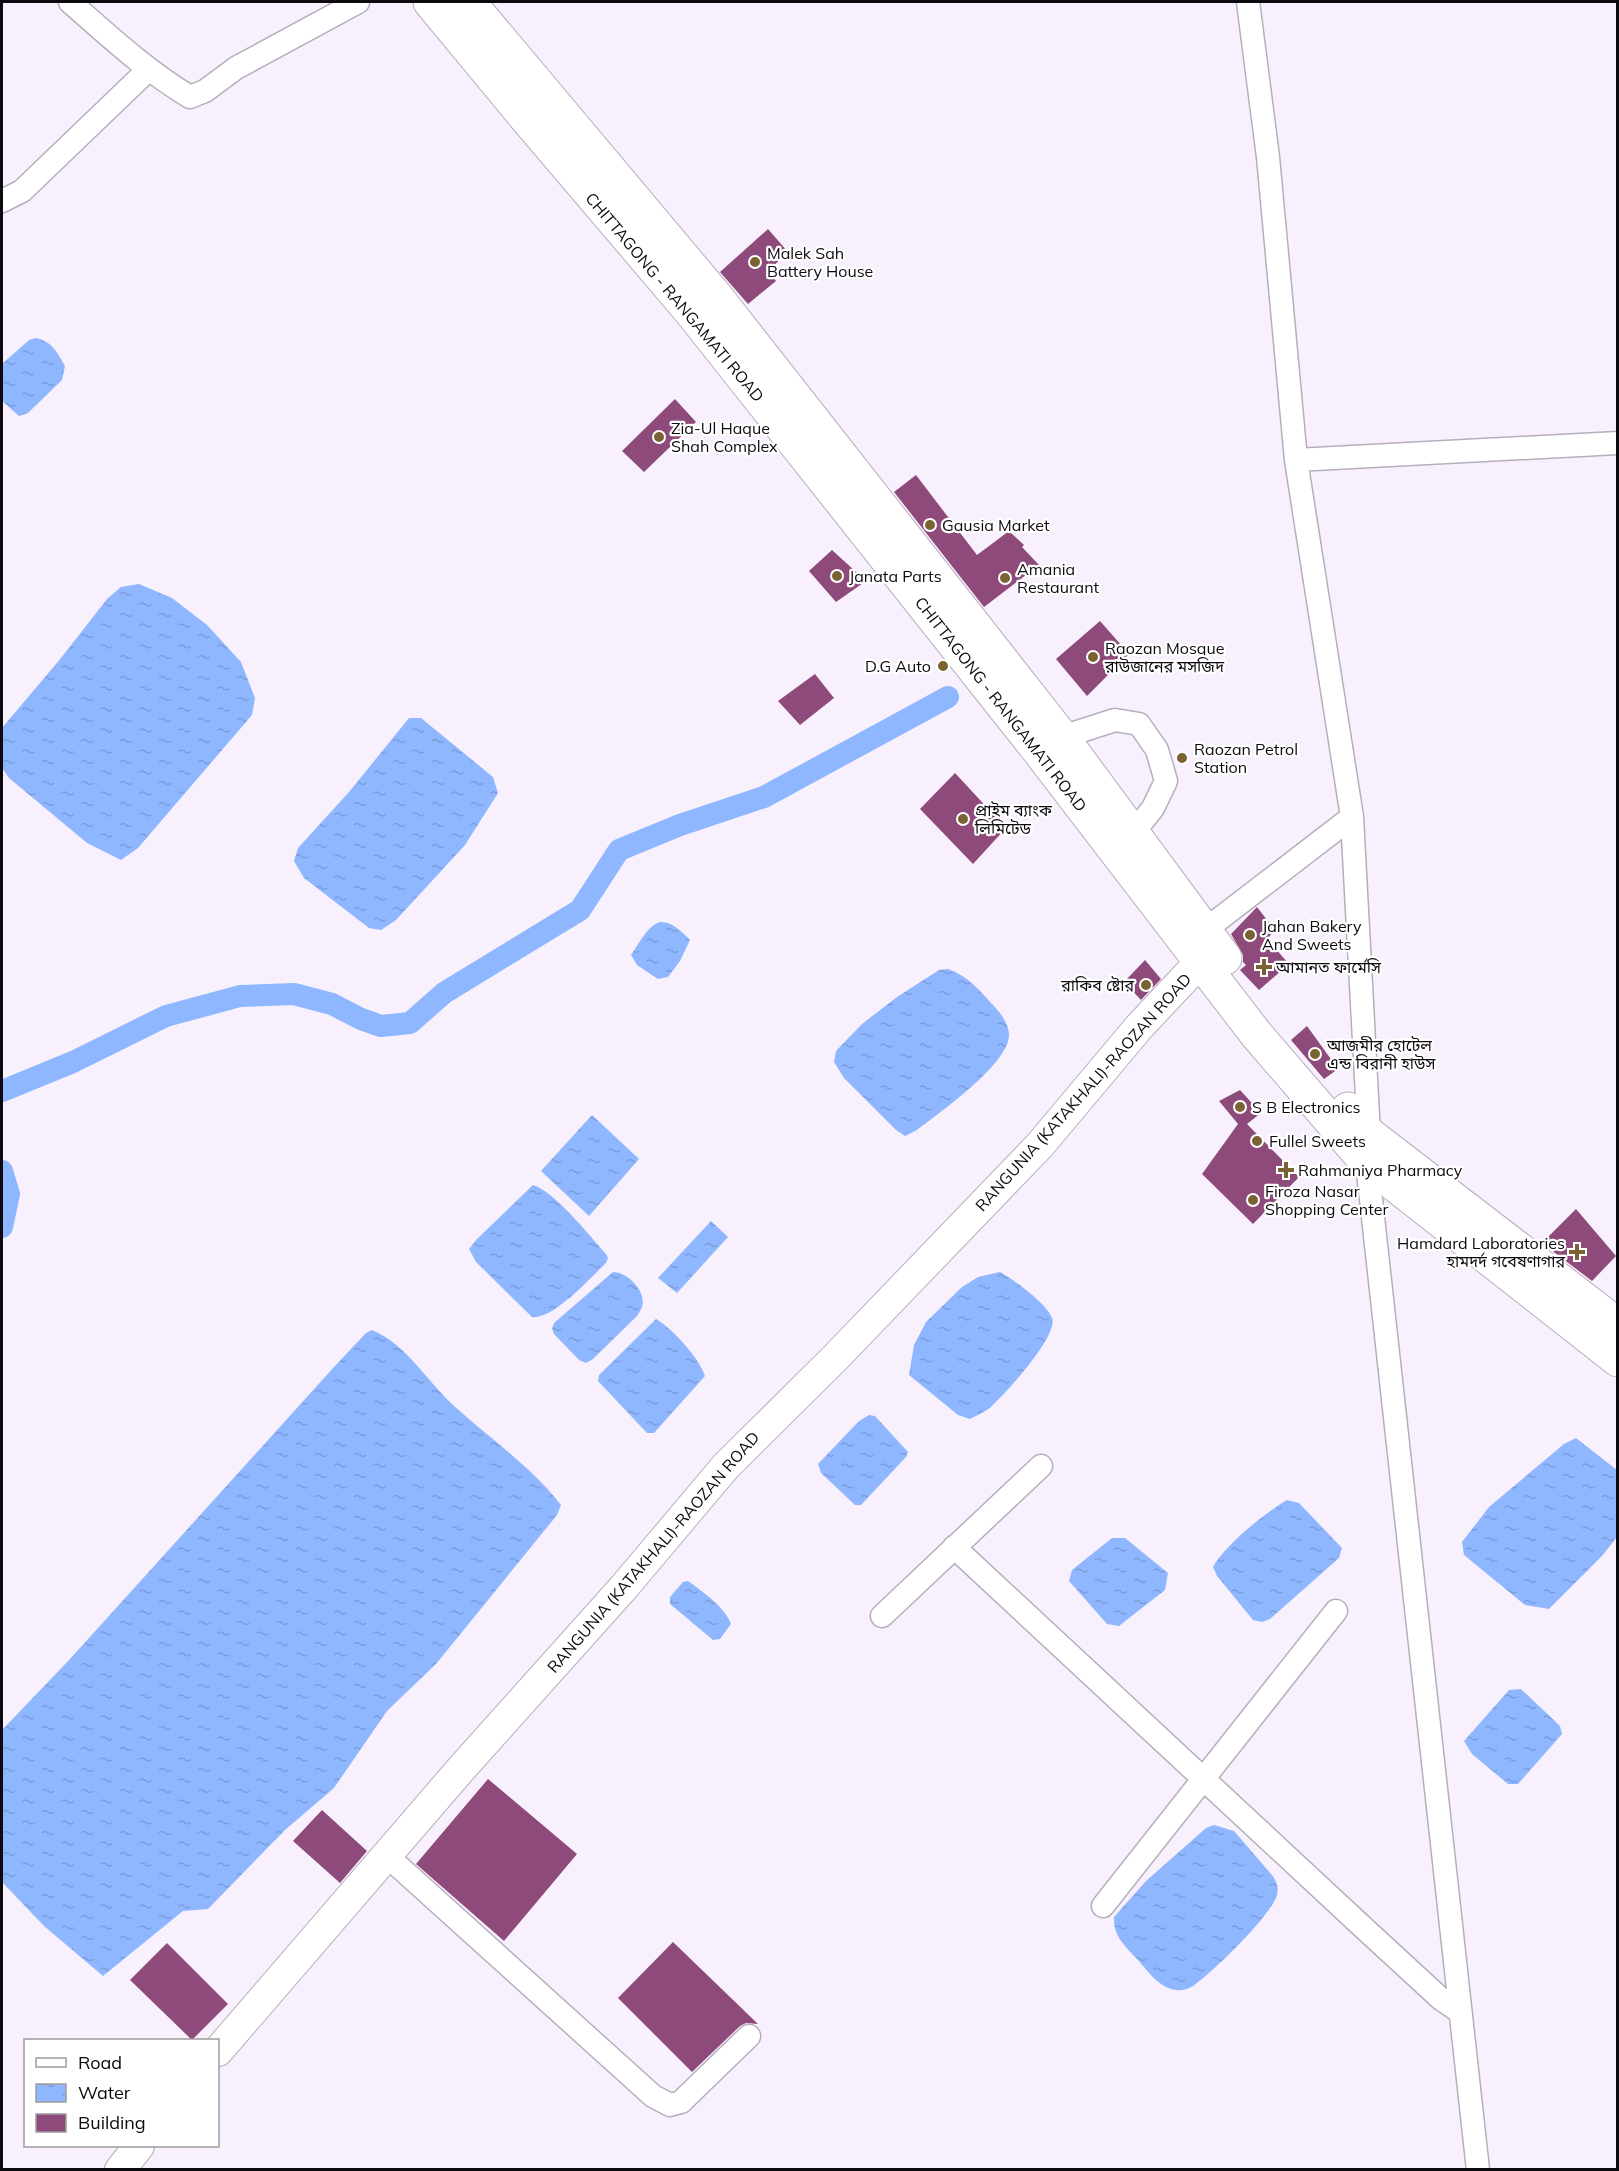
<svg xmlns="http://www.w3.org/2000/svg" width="1619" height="2171" font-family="Mulish,'Noto Sans Bengali',sans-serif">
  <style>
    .water { fill: url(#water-ripples) }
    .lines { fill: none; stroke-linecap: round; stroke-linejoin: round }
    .canal { stroke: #8fb7ff; stroke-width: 22 }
    .building { fill: #8e4a7b }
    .minor-casing { stroke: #b7aebd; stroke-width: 25 }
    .major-casing { stroke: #b7aebd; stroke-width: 32 }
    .highway-casing { stroke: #b7aebd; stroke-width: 35 }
    .minor { stroke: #fff; stroke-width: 22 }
    .major { stroke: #fff; stroke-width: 30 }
    .highway { stroke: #fff; stroke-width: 33 }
    .poi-dot { fill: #7b6233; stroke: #fff; stroke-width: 2 }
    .labels { text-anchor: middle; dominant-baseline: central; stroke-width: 4.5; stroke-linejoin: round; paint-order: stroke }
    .poi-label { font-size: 16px; fill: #0d0a0f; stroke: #fff; text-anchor: start }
    .street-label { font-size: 16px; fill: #0d0a0f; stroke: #fff }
  </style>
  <defs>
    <pattern id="water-ripples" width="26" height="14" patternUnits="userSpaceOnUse" patternTransform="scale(1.5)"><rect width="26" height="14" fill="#8fb7ff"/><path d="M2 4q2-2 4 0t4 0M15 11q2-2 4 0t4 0" fill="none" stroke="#7a9cd9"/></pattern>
  </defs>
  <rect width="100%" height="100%" fill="#f8f1fd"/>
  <!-- water -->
  <path class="water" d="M35,338C51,340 58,353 65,366L62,380L28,413L19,416L2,401V364L29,340Z
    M139,584L172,598L207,625L241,662L255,698L252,715L138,848L121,860L87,843L9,778L2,768V728L61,658L107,599L121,587Z
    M409,718H421L493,777L498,793L465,845L396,920L381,930L369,928L304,878L294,861L298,848L349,792Z
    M660,922C672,921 682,932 690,940L680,961L668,977L658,979L637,965L631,955C639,944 647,926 660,922Z
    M948,969C966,975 979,989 991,1003C999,1011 1009,1023 1009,1035C1009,1064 939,1113 917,1130L905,1136L896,1130L844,1078L834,1062L836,1051L862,1024L897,997L939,970Z
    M592,1115L639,1159L589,1216L541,1171Z
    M533,1185C554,1191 590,1236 606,1254L608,1258L606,1263C590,1278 553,1320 532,1317L476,1262L469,1249L477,1239Z
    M711,1221L728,1237L677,1293L658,1278Z
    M613,1272C628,1272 647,1292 642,1307C642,1308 637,1316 637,1316L593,1359L586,1363L579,1360L554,1334L552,1329L554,1323Z
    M1000,1272C1013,1279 1047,1304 1052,1318C1059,1336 1004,1395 990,1408C984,1412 976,1416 970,1419L958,1415L909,1375L914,1345L926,1322L962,1287L978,1277Z
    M656,1319C672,1328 700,1359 705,1376L654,1433H647L598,1381L599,1375Z
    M372,1330C406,1344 427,1381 453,1405C489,1438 531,1466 561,1505L557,1515L436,1664L387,1711L334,1788L285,1830L208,1909L183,1911L103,1976L44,1926L2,1882V1730L70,1659L334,1367L366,1333Z
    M869,1415L875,1416L908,1452L906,1457L861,1505H855L821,1473L818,1464L859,1421Z
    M1576,1438L1617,1470V1537L1602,1556L1549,1609L1525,1605L1464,1555L1462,1542L1489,1507L1564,1444Z
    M1287,1500L1299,1503L1342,1548L1339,1558L1270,1619L1262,1622L1253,1620L1217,1576L1213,1567C1225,1545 1265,1513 1287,1500Z
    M1112,1538H1125L1168,1573L1165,1590L1119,1626L1107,1624L1069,1581L1072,1570Z
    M688,1581C703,1592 725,1607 731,1624L720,1639L713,1640L670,1604V1597L683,1582Z
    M1521,1689L1560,1726L1562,1734L1518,1784H1508L1472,1754L1464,1741L1509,1690Z
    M1214,1825L1234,1831L1271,1874C1276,1880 1279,1886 1277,1895C1271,1916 1212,1973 1193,1986C1188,1989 1182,1991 1176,1990C1159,1988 1148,1971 1137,1959C1125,1946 1113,1936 1114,1917L1146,1881L1206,1828Z"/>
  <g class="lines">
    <!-- canal -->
    <path class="canal" d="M2,1091L73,1062L166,1016L240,996L294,994L332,1004L361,1019L381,1026L410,1023L444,993L580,910L619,850L680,825L764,797L948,697
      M2,1171L9,1194L2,1227"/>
  </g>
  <!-- building -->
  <path class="building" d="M768,229L788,252L768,271L776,281L748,304L720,272Z
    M675,399L696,422L644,472L622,451Z
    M916,475L977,555L1009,531L1024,545L1022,547L1039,565L984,607L894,492Z
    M832,550L866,581L836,602L809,571Z
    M1100,621L1129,654L1087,696L1056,659Z
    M815,674L834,698L800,725L778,701Z
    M955,773L1006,828L973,864L920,809Z
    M1257,907L1275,930L1267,939L1289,964L1259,990L1240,970L1246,965L1243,962V955L1231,934Z
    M1145,960L1161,979L1141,1000L1124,982Z
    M1307,1026L1338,1069L1324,1079L1291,1040Z
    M1240,1090L1261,1113L1247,1124L1299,1177L1253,1224L1202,1174L1238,1124L1219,1101Z
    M1576,1209L1616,1256L1592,1281L1542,1243Z
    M488,1779L577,1854L504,1941L416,1864Z
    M322,1810L367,1851L340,1883L293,1841Z
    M673,1942L758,2024L746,2023L740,2026L692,2072L618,1998Z
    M167,1943L228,2004L192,2040L130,1980Z"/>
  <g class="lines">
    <!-- minor casing -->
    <g class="minor-casing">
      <path id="minor" d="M70,2C109,36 145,70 190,97L205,91L236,68L358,2
        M1248,2L1268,157L1296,460L1352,817L1369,1134
        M2,201L22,191L148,70
        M1296,460L1618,443
        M1062,737L1115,720L1139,724L1157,750L1166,781L1153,808L1134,832
        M1205,930L1352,817
        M1367,1163L1478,2170
        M954,1547L1366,1930L1441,1999L1460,2012
        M882,1616L1041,1466
        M386,1855L653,2096L670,2105L681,2102L749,2036
        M1103,1906L1336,1611"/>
    </g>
    <!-- major casing -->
    <g class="major-casing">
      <path id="major" d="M218,2051L461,1769L624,1587L726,1466L835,1358L1040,1145L1139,1027L1201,961
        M120,2170L139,2146"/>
    </g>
    <!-- highway casing -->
    <g class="highway-casing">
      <path id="highway" d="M430,2L526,118L691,312L1038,750L1256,1034L1367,1163L1618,1360
        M469,2L715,295L1062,737L1225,958
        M1348,1109L1369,1134L1618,1325"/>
    </g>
    <!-- minor -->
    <use href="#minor" class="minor"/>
    <!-- major -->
    <use href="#major" class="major"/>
    <!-- highway -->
    <use href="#highway" class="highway"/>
  </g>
  <!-- markers -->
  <g class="poi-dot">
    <circle cx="755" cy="262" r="6"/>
    <circle cx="659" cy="437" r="6"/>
    <circle cx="930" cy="525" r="6"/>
    <circle cx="837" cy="576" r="6"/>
    <circle cx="1005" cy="578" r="6"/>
    <circle cx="1093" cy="657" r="6"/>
    <circle cx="943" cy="666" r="6"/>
    <circle cx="1182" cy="758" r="6"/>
    <circle cx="963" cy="819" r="6"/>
    <circle cx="1250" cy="935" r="6"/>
    <path d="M1261 958h6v6h6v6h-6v6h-6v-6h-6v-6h6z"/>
    <circle cx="1146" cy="985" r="6"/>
    <circle cx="1315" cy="1054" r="6"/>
    <circle cx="1240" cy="1107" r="6"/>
    <circle cx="1257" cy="1141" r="6"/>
    <path d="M1283 1161h6v6h6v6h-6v6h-6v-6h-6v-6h6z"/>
    <circle cx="1253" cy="1200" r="6"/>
    <path d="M1574 1243h6v6h6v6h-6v6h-6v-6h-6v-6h6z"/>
  </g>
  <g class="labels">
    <!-- poi labels -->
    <g class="poi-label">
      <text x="767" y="253">Malek Sah<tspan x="767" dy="18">Battery House</tspan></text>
      <text x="671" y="428">Zia-Ul Haque<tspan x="671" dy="18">Shah Complex</tspan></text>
      <text x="942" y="525">Gausia Market</text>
      <text x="1017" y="569">Amania<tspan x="1017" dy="18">Restaurant</tspan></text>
      <text x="849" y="576">Janata Parts</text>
      <text x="1105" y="648">Raozan Mosque<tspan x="1105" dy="18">রাউজানের মসজিদ</tspan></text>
      <text x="931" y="666" text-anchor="end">D.G Auto</text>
      <text x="1194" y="749">Raozan Petrol<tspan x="1194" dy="18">Station</tspan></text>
      <text x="975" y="810">প্রাইম ব্যাংক<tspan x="975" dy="18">লিমিটেড</tspan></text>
      <text x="1262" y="926">Jahan Bakery<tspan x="1262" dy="18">And Sweets</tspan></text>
      <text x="1276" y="967">আমানত ফার্মেসি</text>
      <text x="1134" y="985" text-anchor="end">রাকিব ষ্টোর</text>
      <text x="1327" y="1045">আজমীর হোটেল<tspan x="1327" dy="18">এন্ড বিরানী হাউস</tspan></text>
      <text x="1252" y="1107">S B Electronics</text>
      <text x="1269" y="1141">Fullel Sweets</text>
      <text x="1298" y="1170">Rahmaniya Pharmacy</text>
      <text x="1265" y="1191">Firoza Nasar<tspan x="1265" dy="18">Shopping Center</tspan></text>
      <text x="1565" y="1243" text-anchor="end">Hamdard Laboratories<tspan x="1565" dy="18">হামদর্দ গবেষণাগার</tspan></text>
    </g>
    <!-- street labels -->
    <g class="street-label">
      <text transform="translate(675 297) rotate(50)">CHITTAGONG - RANGAMATI ROAD</text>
      <text transform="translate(1001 704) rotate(52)">CHITTAGONG - RANGAMATI ROAD</text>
      <text transform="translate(1083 1092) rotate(-48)">RANGUNIA (KATAKHALI)-RAOZAN ROAD</text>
      <text transform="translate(653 1552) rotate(-49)">RANGUNIA (KATAKHALI)-RAOZAN ROAD</text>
    </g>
  </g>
  <!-- border -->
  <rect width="1619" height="2171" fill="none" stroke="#0d0a0f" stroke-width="6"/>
  <!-- legend -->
  <rect x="24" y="2039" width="195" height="108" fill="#ffffff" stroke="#9e9d9f" stroke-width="1.5"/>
  <rect x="36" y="2058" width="30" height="9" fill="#ffffff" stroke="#9e9d9f" stroke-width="1.5"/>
  <text x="78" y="2069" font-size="18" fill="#0d0a0f">Road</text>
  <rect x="36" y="2084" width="30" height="18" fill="url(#water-ripples)" stroke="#9e9d9f" stroke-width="1.5"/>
  <text x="78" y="2099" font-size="18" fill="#0d0a0f">Water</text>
  <rect x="36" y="2114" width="30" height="18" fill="#8e4a7b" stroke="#9e9d9f" stroke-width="1.5"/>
  <text x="78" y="2129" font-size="18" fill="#0d0a0f">Building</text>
</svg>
